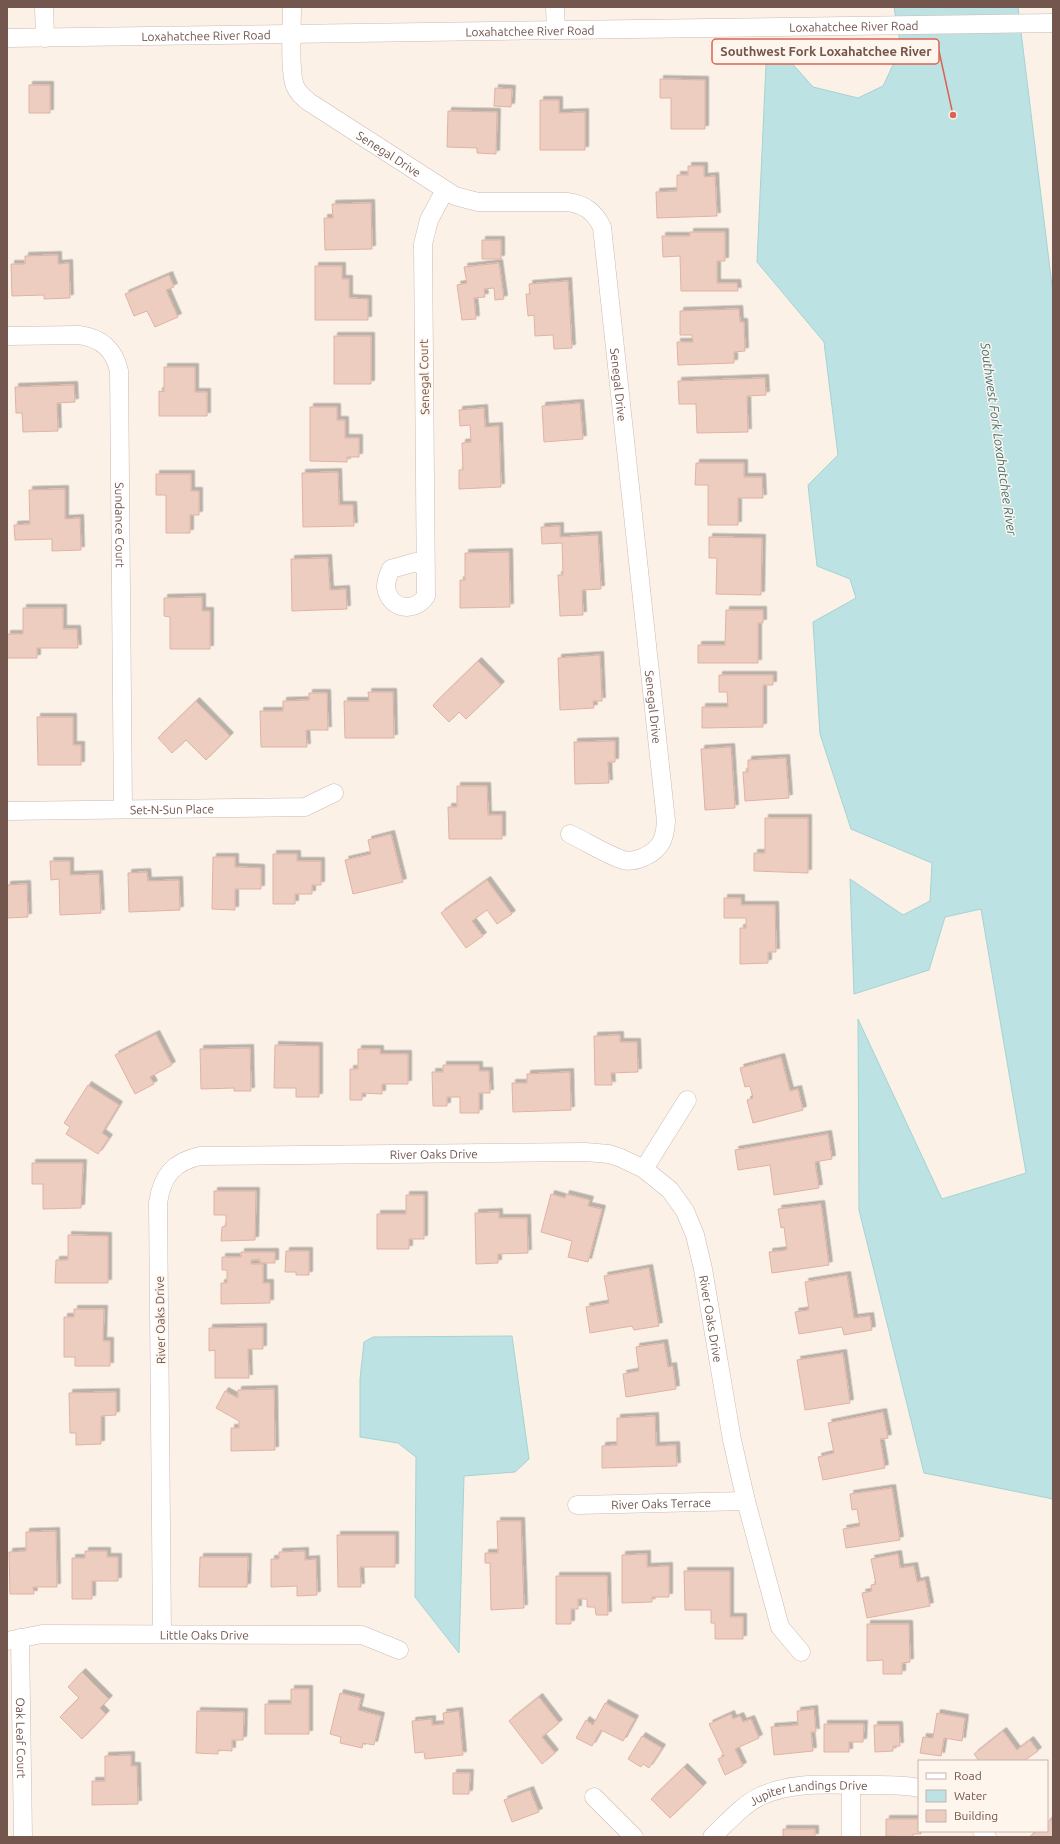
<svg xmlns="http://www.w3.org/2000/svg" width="1060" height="1844" font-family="Ubuntu,sans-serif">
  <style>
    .water { fill: #bde2e3; stroke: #a4d3d4 }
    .building { fill: #eecdc1; stroke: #e0b2a2; filter: url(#shadow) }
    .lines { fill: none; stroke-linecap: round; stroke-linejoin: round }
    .minor-casing { stroke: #cebab1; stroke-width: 19 }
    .minor { stroke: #fff; stroke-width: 18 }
    .labels { text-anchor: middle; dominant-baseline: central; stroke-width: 3; stroke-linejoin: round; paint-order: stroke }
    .street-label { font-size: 12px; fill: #73564d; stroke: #fef5ed }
    .water-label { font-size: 13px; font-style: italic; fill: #427577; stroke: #fef5ed }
    .leader { fill: none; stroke: #db6355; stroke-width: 1.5 }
    .callout-dot { fill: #db6355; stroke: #fef5ed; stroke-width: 1.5 }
    .callout { fill: #fef5ed; stroke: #db6355; stroke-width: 1.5 }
    .callout-label { font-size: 13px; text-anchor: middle; font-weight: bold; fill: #73564d }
  </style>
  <defs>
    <filter id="shadow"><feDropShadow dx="3.5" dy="-3.5" stdDeviation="0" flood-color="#0004"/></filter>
  </defs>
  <rect width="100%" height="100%" fill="#fbf1e7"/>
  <!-- water -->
  <path class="water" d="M894,7H1018L1053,294V1499L924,1473L859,1210L858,1019L942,1199L1026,1173L981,909L945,917L929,970L854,994L850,879L903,915L930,901L932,863L851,829L820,734L813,622L856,598L850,579L817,566L808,485L838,455L824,342L757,262L766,64L790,61L813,87L858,98L883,86L901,48Z
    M512,1336L529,1459L515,1472L464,1476L459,1653L415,1597L416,1457L398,1443L360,1437V1379L364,1342L373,1337Z"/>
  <!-- building -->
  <path class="building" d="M660,79L705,80V129H671V98H660Z
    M29,85H50V113H29Z
    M495,88L512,89L511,107L494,106Z
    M540,100H559V113L585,112V150H540Z
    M448,111L497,112L496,154L477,153V148L447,147Z
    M688,166H704V177L715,176L717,216L657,218L656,192L677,191V175H688Z
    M371,203L372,249L325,250L324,218H333L332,204Z
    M690,232H725V261H717V283H737L738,291H681L680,256L663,257L662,236H690Z
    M482,240H501V259H482Z
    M58,255V264L69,263L70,298L44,299V295L12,296L11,264H25V256Z
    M499,263L504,299L495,300L494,288L484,289L485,297L474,298L476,319L462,320L457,285L467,283L464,267Z
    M315,266H342V279H349V298L368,299V320H315Z
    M169,275L174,287L166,290L178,317L155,327L147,311L134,316L125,294Z
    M568,281L572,348L554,349L553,335L535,336L534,315L528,316L526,294H530L529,284Z
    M739,309L740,322H744L745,351L734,352V363L678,365L677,342H693L692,335H680V311Z
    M334,336H371V384H334Z
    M164,367H195V392H207V416H159V391L164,392Z
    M765,378L766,395L747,396L748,432L697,433L696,404H679L678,381Z
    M74,385L75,402L57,403L58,431L23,432L22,413H16L15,387Z
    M580,403L583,439L544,442L542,406Z
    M310,407H337V420H345V438H359V457H347V462L310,461Z
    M484,408L485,427L499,426L501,487L459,489V470H463L462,443L471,442L470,425L460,426L459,410Z
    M696,463H744V477H762L763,498H738V525H708V485H695Z
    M338,472L339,505H353L354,526L303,527L302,473Z
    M156,474H191V491H199V515H190V533H166V495H156Z
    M65,489V519L80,518L81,550L52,551V539L15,540L14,525L30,524L29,490Z
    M560,526V537L598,535L601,589L582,590L583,615L560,616L558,575H563L562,543L542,544L541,527Z
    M709,537L762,538L761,595L716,594L717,558H709Z
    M509,552L510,607L460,608V580H465V553Z
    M328,558L330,590L346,589L347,609L292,611L291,559Z
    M202,597V611H210V649H170V617L164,616V598Z
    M23,608H63V629H77L78,648H37V658H7V634H23Z
    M726,610H763V623H758V663H698V645H725Z
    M600,655L602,701H593L594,708L560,710L558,658Z
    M478,661L501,685L466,719L459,712L449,722L433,706L434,704Z
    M719,675H773V685H763V727L702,728V707H728L727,692H719Z
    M368,692H393L394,738H345L344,701H369Z
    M309,693H327L328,730H306L307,747H261L260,711H283V701L309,700Z
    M196,701L230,736L206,760L186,740L172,753L158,738Z
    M37,717H73V745H81V765H38Z
    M615,741V762H608L609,783L575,784L574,742Z
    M731,747L735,808L705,810L701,749Z
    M786,758L789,798L745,801L743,772H748V760Z
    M457,786H487L488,815H502V839H449L448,807H457Z
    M765,818H808V873L754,871V853H765Z
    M391,834L403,882L353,894L345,860L371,854L368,840Z
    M273,854H297V861H321V885H312V894H295V904H273Z
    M213,857H235V867L261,868V889H235V910L212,909Z
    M50,861H70V875L99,874L101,913L60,915L59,879L51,880Z
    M147,872L148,881L179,880L180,910L129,912L128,873Z
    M487,880L512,914L497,924L487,910L472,921L483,936L466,948L441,913Z
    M27,884L28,917L7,918V885Z
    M724,898H741V905H775L776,952H768V963L740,964V928H746V918H724Z
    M156,1034L172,1065L150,1077L154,1084L135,1094L115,1055Z
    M620,1035V1042H637L638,1072L611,1073L612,1085H595L594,1036Z
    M275,1045L319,1046V1097H296V1088H274Z
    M250,1048L251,1091H234V1088L201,1089L200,1049Z
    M358,1049H380V1054H408V1084H382V1094L362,1093V1100H350V1069H358Z
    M781,1057L790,1091L798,1089L803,1110L753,1123L747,1100L753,1098L750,1086L745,1087L740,1068Z
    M443,1065H479V1071H489L490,1093H479V1113H460V1097H447V1106H433L432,1072H443Z
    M570,1072L571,1110L513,1112L512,1083H527V1074Z
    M88,1085L119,1105L102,1133L109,1138L98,1154L66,1134L70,1127L64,1123Z
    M828,1134L832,1159L815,1162L819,1188L774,1195L770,1165L738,1170L735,1150Z
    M32,1163H83L81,1208L43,1209V1184H32Z
    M214,1191H256L255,1240L221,1241L222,1227L226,1226V1215H214Z
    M551,1194L565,1198L566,1194L590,1200L588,1206L602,1209L588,1262L568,1257L572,1241L541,1232Z
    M406,1195H424V1239H409V1249H377V1214H406Z
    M821,1204L829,1265L772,1273L769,1252L787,1250L784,1227L781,1228L778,1209Z
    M499,1212V1218H527L528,1253L498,1254V1263L476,1264L475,1213Z
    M68,1235L108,1236V1283H55L56,1260H68Z
    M286,1251H309V1275H296V1272H285Z
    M241,1252H275V1263H260V1259L251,1260V1264H263V1283H270V1303L221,1304V1283H227V1270H222V1257H241Z
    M649,1268L659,1326L634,1330L632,1326L590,1333L586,1307L609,1303L604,1276Z
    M847,1275L854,1318L870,1316L872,1330L844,1335L842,1327L799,1334L795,1312L809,1310L805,1282Z
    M74,1309H104L103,1341H110V1366H75V1357H64V1317H74Z
    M263,1327V1349H248L249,1378H215V1350L209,1351V1328Z
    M664,1343L668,1367L673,1366L676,1389L626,1397L623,1374L639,1371L636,1347Z
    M843,1353L850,1403L805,1410L797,1360Z
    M274,1389L275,1450L231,1451V1428H239V1421L216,1408L225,1391L238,1398V1390Z
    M116,1392V1415L101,1416V1444L76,1445V1433H70L69,1393Z
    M883,1412L888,1438L880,1439L885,1468L823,1480L818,1457L834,1453L828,1423Z
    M655,1416L656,1446L676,1445L677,1466L602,1468V1446L617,1445V1418Z
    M892,1488L900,1540L846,1548L843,1529L860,1526L857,1509L852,1510L850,1494Z
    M497,1521H521L524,1608L491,1610L490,1563H485V1553H498Z
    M56,1531L57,1587H33L34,1594H10L9,1552L26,1551V1532Z
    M337,1535H395V1567H360L361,1587H338Z
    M85,1551H107V1557H118V1581H92V1599H72V1558H85Z
    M305,1551V1560L316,1559L317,1595L297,1596V1586L271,1587V1559H279V1552Z
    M647,1554V1567L669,1566V1597H652V1602L622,1603V1555Z
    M898,1554L900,1568L914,1566L917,1582L925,1580L930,1606L867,1618L862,1593L872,1591L871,1585L876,1584L871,1559Z
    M200,1557H248L247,1587H199Z
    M684,1571H730V1617H743V1639H715V1623H711V1610H685Z
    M556,1576H607L608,1615H596L595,1607H587V1599H578V1609H571V1624H556Z
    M867,1624H909L910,1662L902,1663V1674H883V1660L867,1661Z
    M82,1672L109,1699L100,1708L106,1714L82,1739L60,1717L79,1698L68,1687Z
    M291,1689H309V1734H265V1704H291Z
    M340,1693L361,1698L358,1710L381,1716L374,1745L363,1743L362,1748L340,1743L341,1737L330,1734Z
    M539,1697L559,1723L542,1737L555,1753L542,1764L509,1721Z
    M605,1703L635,1719L623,1741L601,1730L592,1746L576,1738L586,1720L593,1725Z
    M814,1709L816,1732H811L813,1751L774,1755L771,1727L798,1725L797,1711Z
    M197,1711L244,1712L243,1740H232V1751L218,1750V1754L196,1753Z
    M459,1711L463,1755L425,1759L424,1752L415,1753L412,1721L432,1719V1725L444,1724L443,1713Z
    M937,1713L965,1718L962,1741L944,1738L941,1756L920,1753L923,1737L933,1738Z
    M731,1714L733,1719L740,1716L743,1722L751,1719L759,1738L735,1749L743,1766L725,1775L718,1759L724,1756L709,1724Z
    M824,1724H864L863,1742H849V1752H824Z
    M874,1725H899L900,1746H893V1751L875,1752Z
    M1003,1731L1017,1750L1030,1740L1038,1751L1024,1761H979L974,1754Z
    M642,1736L662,1748L649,1768L643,1764L641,1767L628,1759Z
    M131,1755V1766H137L138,1804L92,1805V1781H105V1756Z
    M684,1767L703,1786L670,1818L651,1799Z
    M453,1773H470L469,1794H453Z
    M530,1790L539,1812L512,1822L504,1800Z
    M886,1819H919V1831H921V1834H913V1837L886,1836Z
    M1052,1819L1053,1837H1029L1037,1831H1047V1822Z
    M783,1829H815V1837H783Z"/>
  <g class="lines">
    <!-- minor casing -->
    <g class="minor-casing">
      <g id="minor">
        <path d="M44,7L45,38"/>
        <path id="s1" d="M292,7C292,25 289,71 295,86C298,93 303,97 309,102L455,196L478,202H567C584,204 594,211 602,227L666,821C665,839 661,849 644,857C637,860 630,862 623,860C605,854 587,842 570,834"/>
        <path d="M555,7L556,30"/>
        <path id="s2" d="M7,38L1053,23"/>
        <path id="s3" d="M7,336L79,335C101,338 114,349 119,371L123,809"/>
        <path d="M426,568L416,562L391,569C388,575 386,581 386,587C389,609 414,614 426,596L423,244L429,220L445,190"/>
        <path id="s4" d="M7,811L305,807L334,793"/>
        <path d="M644,1169L687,1100"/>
        <path id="s5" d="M577,1505L746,1501"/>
        <path id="s6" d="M162,1633L158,1203C162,1176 173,1162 200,1156L585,1152L609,1154L621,1158L644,1169L670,1190L685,1211L695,1235L703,1269L732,1440L746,1501L780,1627L801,1652"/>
        <path id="s7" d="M20,1638L23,1837"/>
        <path id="s8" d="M7,1641L42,1634L362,1635L399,1650"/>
        <path d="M851,1785V1837"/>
        <path d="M594,1797L634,1837"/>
        <path d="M982,1831L987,1837"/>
        <path id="s9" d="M712,1837C728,1822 742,1805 761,1796C793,1781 830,1785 864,1785C882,1785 901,1784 919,1788"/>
      </g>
    </g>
    <!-- minor -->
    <use href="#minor" class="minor"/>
  </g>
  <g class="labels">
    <!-- street labels -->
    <g class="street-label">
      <text stroke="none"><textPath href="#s2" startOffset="847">Loxahatchee River Road</textPath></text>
      <text stroke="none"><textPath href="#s2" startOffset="523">Loxahatchee River Road</textPath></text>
      <text stroke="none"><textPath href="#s2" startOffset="199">Loxahatchee River Road</textPath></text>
      <text stroke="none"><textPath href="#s1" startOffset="196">Senegal Drive</textPath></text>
      <text transform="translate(424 377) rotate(-91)">Senegal Court</text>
      <text stroke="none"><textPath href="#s1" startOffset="591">Senegal Drive</textPath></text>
      <text stroke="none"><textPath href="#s3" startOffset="284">Sundance Court</textPath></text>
      <text stroke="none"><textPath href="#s1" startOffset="915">Senegal Drive</textPath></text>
      <text stroke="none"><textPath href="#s4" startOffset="165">Set-N-Sun Place</textPath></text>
      <text stroke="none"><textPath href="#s6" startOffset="732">River Oaks Drive</textPath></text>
      <text stroke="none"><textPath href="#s6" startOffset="1116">River Oaks Drive</textPath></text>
      <text transform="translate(160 1320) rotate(-91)">River Oaks Drive</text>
      <text stroke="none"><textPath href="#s5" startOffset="84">River Oaks Terrace</textPath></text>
      <text stroke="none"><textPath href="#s8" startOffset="198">Little Oaks Drive</textPath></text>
      <text stroke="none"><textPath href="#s7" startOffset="100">Oak Leaf Court</textPath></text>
      <text stroke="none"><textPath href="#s9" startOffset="112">Jupiter Landings Drive</textPath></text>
    </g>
    <!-- water labels -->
    <g class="water-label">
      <text transform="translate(999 439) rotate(82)">Southwest Fork Loxahatchee River</text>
    </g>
  </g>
  <!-- callouts -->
  <path class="leader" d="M953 115L939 51"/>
  <circle class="callout-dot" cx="953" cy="115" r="4"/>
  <rect class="callout" x="712" y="39" width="227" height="25" rx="4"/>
  <g class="callout-label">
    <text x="826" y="56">Southwest Fork Loxahatchee River</text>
  </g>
  <!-- border -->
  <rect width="1060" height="1844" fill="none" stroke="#73564d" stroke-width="16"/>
  <!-- legend -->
  <rect x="918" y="1760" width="130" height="72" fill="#fef5ed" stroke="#c6b5ad"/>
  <rect x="926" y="1773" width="20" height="6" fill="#ffffff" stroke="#c6b5ad"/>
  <text x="954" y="1780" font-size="12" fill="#73564d">Road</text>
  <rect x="926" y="1790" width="20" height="12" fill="#bde2e3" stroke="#c6b5ad"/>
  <text x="954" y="1800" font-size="12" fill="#73564d">Water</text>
  <rect x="926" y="1810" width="20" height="12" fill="#eecdc1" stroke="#c6b5ad"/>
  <text x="954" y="1820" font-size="12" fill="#73564d">Building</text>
</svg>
